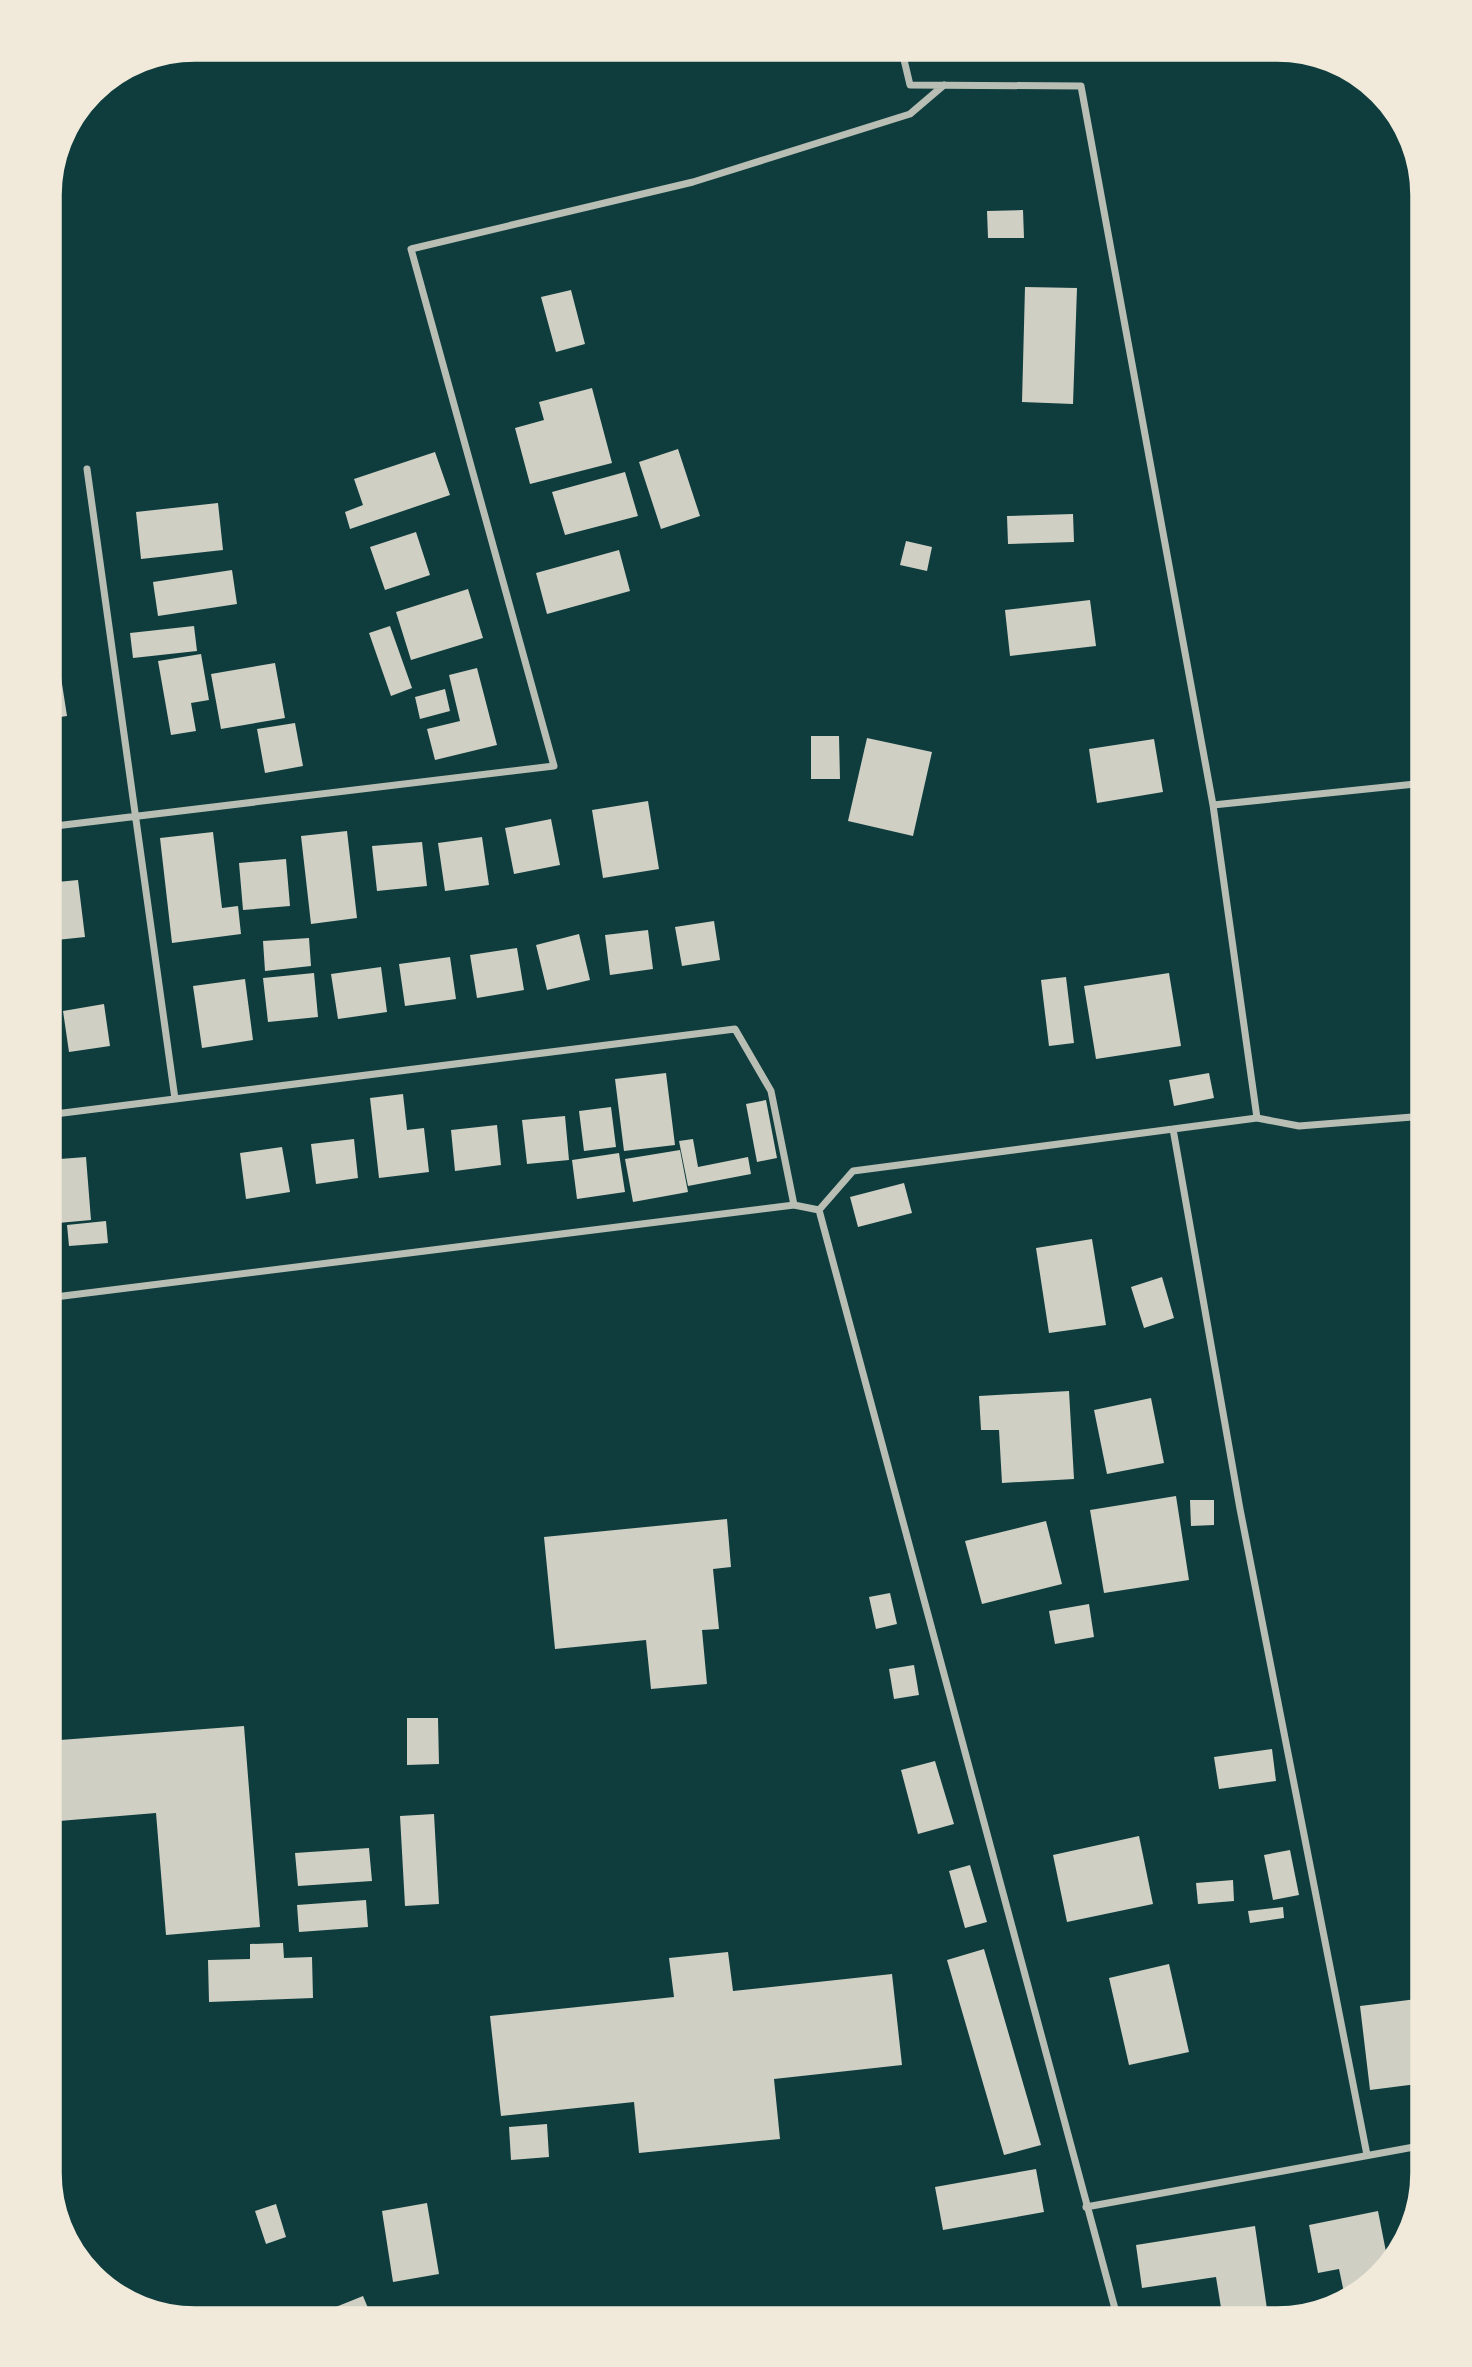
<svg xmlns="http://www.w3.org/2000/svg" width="1472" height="2367" font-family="'Libre Baskerville',serif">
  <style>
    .building { fill: #cfcfc3 }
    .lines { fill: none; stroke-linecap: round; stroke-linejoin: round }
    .minor { stroke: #b8beb3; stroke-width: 7 }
    .rim { fill: none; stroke: #f1e9da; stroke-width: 3.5 }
  </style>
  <rect width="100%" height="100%" fill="#0f3d3e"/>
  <!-- building -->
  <path class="building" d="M995,48H1021L1022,52L997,57Z
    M1023,210L1024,238H988L987,211Z
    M1025,287L1077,288L1073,404L1022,402Z
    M571,290L585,344L556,352L541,297Z
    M592,388L612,463L530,484L515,428L544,420L539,402Z
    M678,449L700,516L661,529L639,462Z
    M435,452L450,495L350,529L345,512L363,505L354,479Z
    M625,472L638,516L565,535L552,492Z
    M218,503L223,550L141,559L136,512Z
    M1073,514L1074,542L1008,544L1007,516Z
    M416,532L430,575L385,590L370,547Z
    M906,541L932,547L927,571L900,565Z
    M619,550L630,591L547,614L536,573Z
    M232,570L237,604L158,616L153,582Z
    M468,589L483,638L411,660L396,612Z
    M1090,600L1096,646L1010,656L1005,610Z
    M194,626L197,651L133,658L130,633Z
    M390,626L412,688L391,696L369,633Z
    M201,654L209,700L191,703L196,731L171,735L158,661Z
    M275,663L285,718L221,729L211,674Z
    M477,668L497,745L435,760L427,729L460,721L449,675Z
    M60,671L67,716L47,719V673Z
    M445,689L450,711L420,719L415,697Z
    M295,723L303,766L265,773L257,729Z
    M811,736H839L840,779H811Z
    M867,738L932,752L913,836L848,821Z
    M1154,739L1163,792L1097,803L1089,749Z
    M648,801L659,869L603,878L592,810Z
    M551,819L560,865L514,874L505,828Z
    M347,831L357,918L311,924L301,836Z
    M213,832L222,908L238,906L241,934L172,943L160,838Z
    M482,837L489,885L445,891L438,843Z
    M422,842L427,886L377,891L372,846Z
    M286,859L290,906L243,910L239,863Z
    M78,880L85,937L47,941V883Z
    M714,921L720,960L682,966L675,927Z
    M648,930L653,969L610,975L605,935Z
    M579,934L590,980L547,990L536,945Z
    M309,938L311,966L265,971L263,941Z
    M517,948L524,990L477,998L470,955Z
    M450,957L456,999L405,1006L399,964Z
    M381,967L387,1012L338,1019L331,974Z
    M314,973L318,1017L268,1022L263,978Z
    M1169,973L1181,1046L1096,1059L1084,986Z
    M1066,977L1074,1043L1049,1046L1041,980Z
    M245,979L253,1040L202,1048L193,986Z
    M104,1004L110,1046L69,1052L63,1011Z
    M666,1073L675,1145L624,1151L615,1079Z
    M1209,1073L1214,1098L1174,1106L1169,1080Z
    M403,1094L407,1130L424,1128L429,1172L379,1178L370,1098Z
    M766,1100L777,1158L757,1162L746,1104Z
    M611,1107L616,1147L584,1151L579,1111Z
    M565,1116L569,1160L527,1164L522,1120Z
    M497,1125L501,1165L455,1171L451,1130Z
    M354,1139L358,1178L316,1184L311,1144Z
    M693,1139L698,1167L748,1157L751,1174L688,1186L679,1141Z
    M282,1147L290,1192L246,1199L240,1153Z
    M680,1150L688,1192L633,1202L625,1159Z
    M619,1153L625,1192L577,1199L572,1160Z
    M86,1157L91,1220L47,1224V1160Z
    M904,1183L912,1213L858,1227L850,1197Z
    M106,1221L108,1243L69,1246L67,1225Z
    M1092,1239L1106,1325L1049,1333L1036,1248Z
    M1162,1277L1174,1318L1144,1328L1131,1287Z
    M1069,1391L1074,1479L1002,1483L999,1430H981L979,1396Z
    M1151,1398L1164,1463L1107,1474L1094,1410Z
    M1176,1496L1189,1580L1104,1593L1090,1510Z
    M1190,1500H1214V1525L1191,1526Z
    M727,1519L731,1567L713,1569L719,1629L702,1630L707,1684L651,1689L646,1640L555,1649L544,1537Z
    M1046,1521L1062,1584L982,1604L965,1541Z
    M890,1593L897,1624L876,1629L869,1597Z
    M1089,1604L1094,1637L1055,1644L1049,1611Z
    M914,1665L919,1695L894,1699L889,1669Z
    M407,1718H438L439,1764L407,1765Z
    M244,1726L260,1927L166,1935L156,1813L47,1822V1741Z
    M1272,1749L1276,1781L1219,1789L1214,1757Z
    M935,1761L954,1824L918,1834L901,1770Z
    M434,1814L439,1904L405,1906L400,1816Z
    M1139,1836L1153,1904L1067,1922L1053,1855Z
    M369,1848L372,1881L298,1886L295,1853Z
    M1290,1850L1299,1895L1273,1900L1264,1855Z
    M970,1865L987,1922L965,1928L949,1871Z
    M1233,1880L1234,1901L1198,1904L1196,1883Z
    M366,1900L368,1927L299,1932L297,1905Z
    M1283,1907L1284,1918L1250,1923L1248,1911Z
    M283,1943L284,1958L312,1957L313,1998L209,2002L208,1960L250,1959V1944Z
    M984,1949L1041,2145L1004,2155L947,1960Z
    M728,1952L733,1991L892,1974L902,2065L774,2079L780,2139L639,2153L634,2102L501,2116L490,2016L674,1997L669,1958Z
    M1169,1964L1189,2052L1129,2065L1109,1978Z
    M1425,1998V2083L1370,2090L1360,2006Z
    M547,2124L549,2157L511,2160L509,2127Z
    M1036,2169L1044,2212L943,2230L935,2187Z
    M427,2203L439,2274L393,2282L382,2211Z
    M276,2204L286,2237L266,2244L255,2211Z
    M1378,2211L1388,2262L1346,2302L1339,2269L1318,2273L1309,2225Z
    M1255,2226L1268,2316L1223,2320L1216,2277L1142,2288L1136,2245Z
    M363,2296L373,2320L306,2319Z"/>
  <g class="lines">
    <!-- minor -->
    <path class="minor" d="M87,469L175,1099
      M1213,805L1425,783
      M47,827L554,766L411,249L693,182L910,114L944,85
      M47,1115L735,1029L771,1091L794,1205
      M1257,1118L1299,1126L1425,1116
      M1173,1129L1240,1509L1367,2155
      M819,1210L853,1171L1257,1118L1213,805L1081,86L910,85L901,47
      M819,1210L1118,2320
      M47,1298L794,1205L819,1210
      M1086,2207L1425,2145"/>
  </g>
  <!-- crop -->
  <path d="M0 0H1472V2367H0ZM195 60H1277A135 135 0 0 1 1412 195V2173A135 135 0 0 1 1277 2308H195A135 135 0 0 1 60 2173V195A135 135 0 0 1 195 60Z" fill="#f1e9da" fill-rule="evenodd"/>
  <path class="rim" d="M195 60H1277A135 135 0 0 1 1412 195V2173A135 135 0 0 1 1277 2308H195A135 135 0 0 1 60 2173V195A135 135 0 0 1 195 60Z"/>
</svg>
